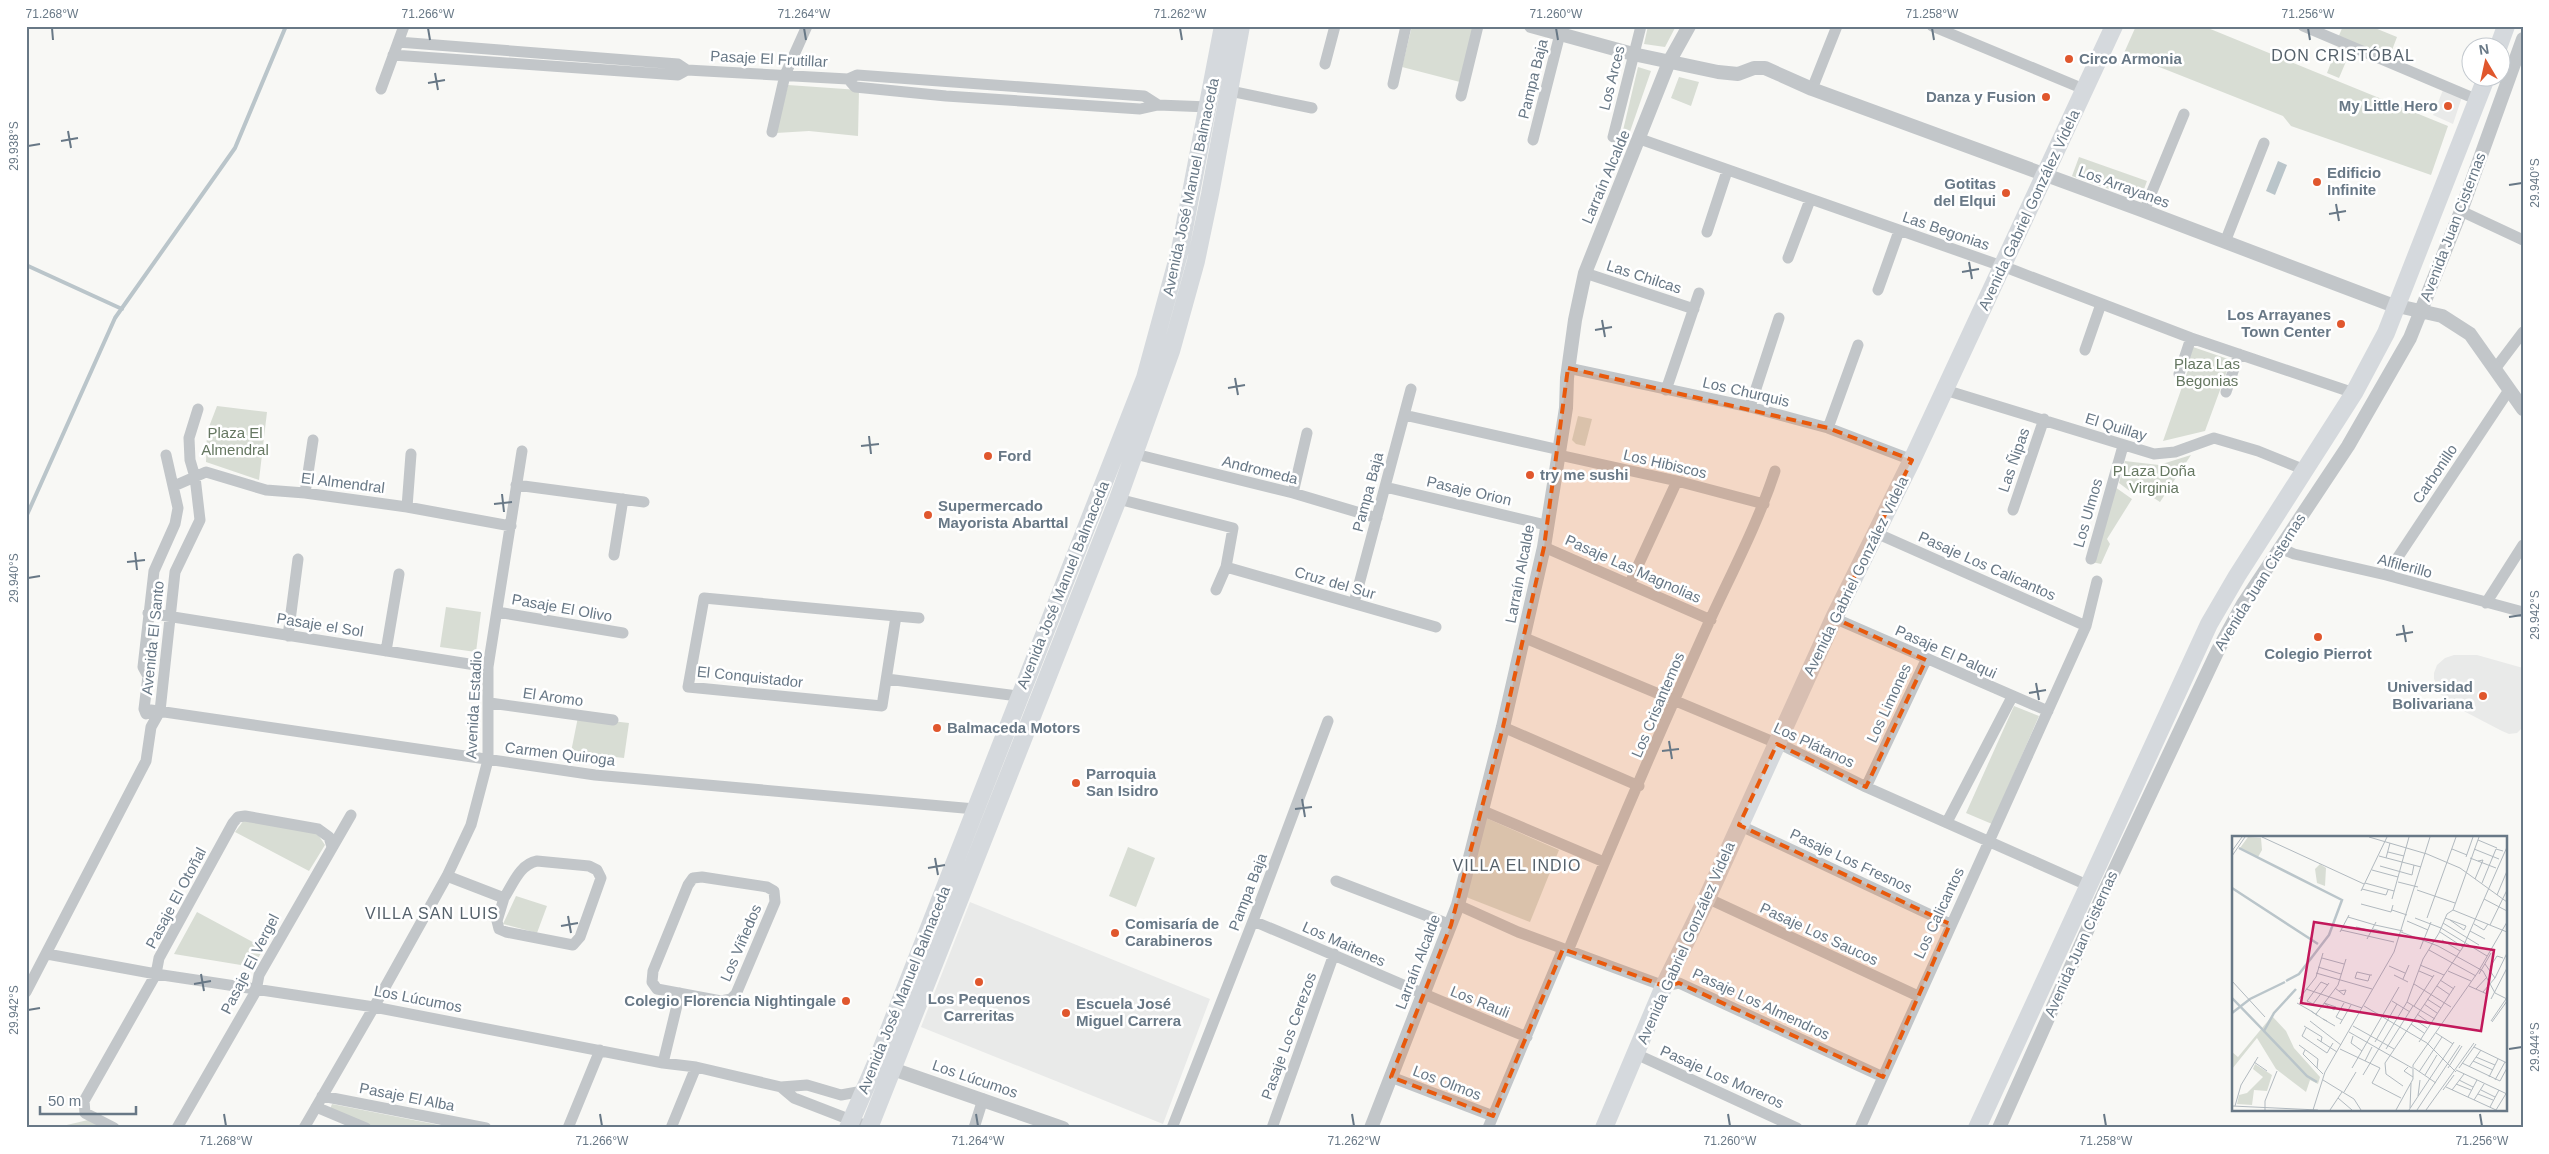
<svg xmlns="http://www.w3.org/2000/svg" width="2549" height="1154" viewBox="0 0 2549 1154" font-family="Helvetica,sans-serif">
	<style>
		.built { fill: #e9eae9 }
		.green { fill: #d8ddd4 }
		.water { fill: #bac5ca }
		.lines { fill: none; stroke-linecap: round; stroke-linejoin: round }
		.stream { stroke: #bac5ca; stroke-width: 4 }
		.minor { stroke: #c2c6c9; stroke-width: 11 }
		.tertiary { stroke: #c2c6c9; stroke-width: 14 }
		.primary { stroke: #d5d9dd; stroke-width: 18 }
		.marked { fill: #e8590c; fill-opacity: 0.2; stroke: #e8590c; stroke-width: 4; stroke-dasharray: 10 6; stroke-linejoin: round }
		.ticks { fill: none; stroke: #687886; stroke-width: 2 }
		.poi-dot { fill: #e0572d; stroke: #fff; stroke-width: 2 }
		.labels { text-anchor: middle; stroke-width: 5; stroke-linejoin: round; paint-order: stroke }
		.street-label { font-size: 15px; fill: #687886; stroke: #fff }
		.poi-label { font-size: 15px; font-weight: bold; fill: #687886; stroke: #fff; text-anchor: start }
		.park-label { font-size: 15px; fill: #667862; stroke: #fff }
		.neighbourhood-label { font-size: 16px; letter-spacing: 1px; fill: #55616b; stroke: #fff }
		.inset-river { fill: none; stroke: #bac5ca; stroke-width: 2.5 }
		.inset-road { fill: none; stroke: #b1b9bf; stroke-width: 1 }
		.view { fill: #c2185b; fill-opacity: 0.15; stroke: #c2185b; stroke-width: 2.5 }
		.inset-edge { fill: none; stroke: #687886; stroke-width: 2.5 }
		.neatline { fill: none; stroke: #687886; stroke-width: 2 }
		.ticks-label { font-size: 12px; text-anchor: middle; fill: #687886 }
	</style>
	<rect width="100%" height="100%" fill="#f8f8f5"/>
	<path class="built" d="M2443,90L2462,97L2453,124L2433,115Z
		M2454,655H2477L2523,668V727L2517,733L2509,734L2502,731L2454,706L2441,694L2434,679V673L2437,665L2445,658Z
		M970,902L1210,999L1163,1124L921,1027Z"/>
	<path class="green" d="M1412,26H1474L1460,82L1402,67Z
		M1648,26H1676L1665,47L1644,44Z
		M2136,26H2203L2448,126L2431,175L2291,126L2283,116L2124,53Z
		M2343,26H2370L2397,37L2389,58L2338,38Z
		M2337,47L2350,52L2339,78L2327,73Z
		M1638,67L1651,71L1625,146L1620,143Z
		M1679,77L1699,82L1691,106L1671,98Z
		M788,85L859,90L858,136L809,131L776,133Z
		M2079,157L2147,181L2140,200L2072,176Z
		M2193,347L2231,360L2205,431L2163,441L2188,370L2185,369Z
		M217,406L267,412L259,480L206,462L207,432Z
		M1578,416L1592,419L1585,446L1576,444L1572,440Z
		M2191,455L2160,502L2140,489L2135,495L2119,483L2125,461L2159,465Z
		M2115,487L2132,499L2107,539L2110,544L2101,564L2092,562Z
		M446,607L481,612L476,652L440,647Z
		M2014,706L2039,716L1992,824L1966,813Z
		M578,717L629,723L624,758L571,752Z
		M1486,818L1559,850L1530,922L1466,897Z
		M244,820L317,833L325,845L309,871L235,832Z
		M1128,847L1155,858L1136,907L1109,896Z
		M516,896L547,906L537,933L503,924Z
		M197,912L264,948L253,967L174,954Z
		M332,1104L454,1128H375L330,1109Z
		M88,1120L103,1128H54Z"/>
	<path class="water" d="M2278,161L2287,165L2275,195L2266,191Z"/>
	<g class="lines">
		<path class="stream" d="M26,265L122,309
			M26,517L115,318L235,148L286,26"/>
		<path class="minor" d="M1932,26L2086,90
			M2303,26L2478,100
			M398,42L678,64L687,70L848,79L857,75L1144,96L1158,105
			M393,55L678,75L687,70
			M1325,64L1335,26
			M848,79L855,87L946,96L1140,109L1158,105L1209,107
			M1393,84L1406,26
			M381,89L404,26
			M1812,89L1837,26
			M1230,91L1312,108
			M1461,96L1478,26
			M772,132L785,75L807,26
			M1613,137L1641,26
			M1640,139L2013,270L2191,338L2354,393
			M1533,140L1562,26
			M2144,211L2184,114
			M2461,211L2523,240
			M1707,232L1727,171
			M2225,242L2264,143
			M1788,258L1810,200
			M1585,273L1694,309
			M1878,290L1899,231
			M2085,350L2101,304
			M1568,368L1750,407L1828,428L1912,460
			M2495,369L2523,332
			M2179,374L2191,338
			M1666,390L1699,293
			M1945,390L2154,454L2175,452L2214,438L2258,451L2305,470
			M2226,392L2239,354
			M1750,407L1779,318
			M1404,415L1560,450
			M1828,428L1858,345
			M1135,454L1293,493L1377,518
			M1559,455L1677,481L1764,504
			M516,485L644,502
			M174,486L206,472L266,490L305,493L407,507L511,526
			M1385,487L1546,525
			M305,493L313,440
			M1293,493L1307,433
			M1118,499L1233,528L1226,567L1216,590
			M407,507L411,454
			M2013,510L2044,419
			M1876,533L2086,626
			M1544,547L1711,620
			M2280,548L2294,554L2386,575L2523,612
			M614,555L623,499
			M2091,559L2123,446
			M1226,567L1436,627
			M2386,575L2509,390
			M1630,583L1677,481
			M1354,603L1411,389
			M2486,603L2523,545
			M497,612L623,633
			M148,613L488,667
			M896,616L882,706L688,687L704,598L896,616L919,618
			M1834,618L2048,711
			M288,636L298,559
			M1525,638L1788,748L1866,787L2087,885
			M386,651L399,574
			M887,679L1018,696
			M490,703L613,720
			M144,709L595,775L975,809
			M146,714L144,709L148,676L143,667L154,571L175,524L178,508L166,455
			M1503,727L1639,786
			M1866,787L1926,660
			M1481,810L1604,862
			M1947,822L2012,697
			M1739,825L1950,924
			M447,876L504,898L497,921L499,929L506,932L573,945L580,937L601,878L597,870L589,866L537,861C520,864 513,884 504,898
			M702,877L767,887L774,891L775,902L736,994L731,999L721,1001L657,989L652,982L653,971L688,885L693,878Z
			M1336,881L1451,925
			M1707,898L1918,996
			M1458,905L1518,932L1664,986L1679,983L1883,1077
			M1253,921C1345,959 1435,1000 1527,1037
			M1568,951C1613,840 1661,729 1710,620C1733,570 1758,523 1775,471
			M47,954L156,974L374,1007L663,1063L696,1067L781,1087L807,1085L841,1095L863,1091
			M26,992L146,761L151,727L160,711L175,572L200,520L195,477L190,460L189,438L198,409
			M1636,1054L1797,1128
			M663,1063L680,993
			M1391,1077L1493,1116
			M781,1087L794,1098L869,1127
			M322,1096L486,1128
			M316,1107L366,1128
			M114,1128L85,1113L84,1101L156,974L159,958L233,823L238,817L245,816L318,829L329,837L332,847
			M177,1128L256,991L259,975L351,815
			M304,1128L374,1007L447,876L471,825L488,760V667L522,451
			M568,1128L600,1050
			M671,1128L696,1067
			M974,1128L983,1099
			M1172,1128L1253,921L1328,721
			M1272,1128L1334,954
			M1488,1128L1563,949
			M1860,1128L2086,626L2097,581"/>
		<path class="tertiary" d="M1531,26L1633,54L1718,72L1738,74L1754,68H1765L1812,89L2144,211L2389,304L2442,316L2470,334L2523,409
			M884,1066L1063,1128
			M1371,1128L1458,905L1503,727L1544,547L1566,408L1567,378L1575,320L1585,273L1669,62L1689,26
			M1999,1128L2107,886L2218,650L2243,604L2348,446L2410,338L2461,211L2523,39"/>
		<path class="primary" d="M2498,48L2506,26
			M848,1128L876,1063L1145,378L1180,250L1223,26
			M869,1128L1118,499L1171,351L1196,261L1210,194L1241,26
			M1604,1128L1664,986L1707,898L1834,618L1912,460L2114,26
			M1977,1128L2209,624L2237,576L2354,393L2386,333L2486,78"/>
	</g>
	<path class="marked" d="M1568,368L1828,428L1912,460L1834,618L1926,660L1866,787L1777,744L1739,825L1950,924L1883,1077L1679,983L1664,986L1563,949L1493,1116L1391,1077L1451,925L1503,727L1544,547Z"/>
	<path class="ticks" d="M52,28L53,40M428,28L430,40M804,28L806,40M1180,28L1182,40M1556,28L1558,40M1932,28L1934,40M2308,28L2310,40M435,73L438,90M428,83L445,80M68,131L71,148M61,141L78,138M28,146L40,144M2509,185L2522,183M2336,204L2339,221M2329,214L2346,211M1969,262L1972,279M1962,272L1979,269M1602,320L1605,337M1595,330L1612,327M1235,378L1238,395M1228,388L1245,385M869,436L871,454M861,446L879,444M502,494L504,512M494,504L512,502M135,552L137,570M127,562L145,560M28,578L40,576M2509,617L2522,615M2403,625L2406,642M2396,635L2413,632M2036,683L2039,700M2029,693L2046,690M1669,741L1672,759M1662,751L1679,749M1302,799L1305,817M1295,809L1312,807M935,858L938,875M928,868L945,865M568,916L571,933M561,926L578,923M201,974L204,991M194,984L211,981M28,1010L40,1008M2509,1049L2522,1047M224,1114L226,1126M600,1114L602,1126M976,1114L978,1126M1352,1114L1354,1126M1728,1114L1730,1126M2104,1114L2106,1126M2480,1114L2482,1126"/>
	<g class="poi-dot">
		<circle cx="2069" cy="59" r="5"/>
		<circle cx="2046" cy="97" r="5"/>
		<circle cx="2448" cy="106" r="5"/>
		<circle cx="2317" cy="182" r="5"/>
		<circle cx="2006" cy="193" r="5"/>
		<circle cx="2341" cy="324" r="5"/>
		<circle cx="988" cy="456" r="5"/>
		<circle cx="1530" cy="475" r="5"/>
		<circle cx="928" cy="515" r="5"/>
		<circle cx="2318" cy="637" r="5"/>
		<circle cx="2483" cy="696" r="5"/>
		<circle cx="937" cy="728" r="5"/>
		<circle cx="1076" cy="783" r="5"/>
		<circle cx="1115" cy="933" r="5"/>
		<circle cx="979" cy="982" r="5"/>
		<circle cx="846" cy="1001" r="5"/>
		<circle cx="1066" cy="1013" r="5"/>
	</g>
	<g class="labels">
		<g class="street-label">
			<text transform="translate(769 59) rotate(3)" y="5">Pasaje El Frutillar</text>
			<text transform="translate(1612 78) rotate(-76)" y="5">Los Arces</text>
			<text transform="translate(1533 79) rotate(-76)" y="5">Pampa Baja</text>
			<text transform="translate(1606 177) rotate(-67)" y="5">Larraín Alcalde</text>
			<text transform="translate(1191 187) rotate(-78)" y="5">Avenida José Manuel Balmaceda</text>
			<text transform="translate(2124 187) rotate(20)" y="5">Los Arrayanes</text>
			<text transform="translate(2029 210) rotate(-65)" y="5">Avenida Gabriel González Videla</text>
			<text transform="translate(2453 227) rotate(-69)" y="5">Avenida Juan Cisternas</text>
			<text transform="translate(1946 231) rotate(19)" y="5">Las Begonias</text>
			<text transform="translate(1644 277) rotate(18)" y="5">Las Chilcas</text>
			<text transform="translate(1746 392) rotate(13)" y="5">Los Churquis</text>
			<text transform="translate(2116 427) rotate(17)" y="5">El Quillay</text>
			<text transform="translate(2014 460) rotate(-71)" y="5">Las Ñipas</text>
			<text transform="translate(1665 464) rotate(13)" y="5">Los Hibiscos</text>
			<text transform="translate(1260 470) rotate(14)" y="5">Andromeda</text>
			<text transform="translate(2435 474) rotate(-56)" y="5">Carbonillo</text>
			<text transform="translate(343 483) rotate(7)" y="5">El Almendral</text>
			<text transform="translate(1469 491) rotate(13)" y="5">Pasaje Orion</text>
			<text transform="translate(1368 492) rotate(-75)" y="5">Pampa Baja</text>
			<text transform="translate(2088 513) rotate(-74)" y="5">Los Ulmos</text>
			<text transform="translate(1987 566) rotate(24)" y="5">Pasaje Los Calicantos</text>
			<text transform="translate(2405 566) rotate(15)" y="5">Alfilerillo</text>
			<text transform="translate(1633 569) rotate(24)" y="5">Pasaje Las Magnolias</text>
			<text transform="translate(1520 574) rotate(-79)" y="5">Larraín Alcalde</text>
			<text transform="translate(1856 576) rotate(-64)" y="5">Avenida Gabriel González Videla</text>
			<text transform="translate(2260 582) rotate(-58)" y="5">Avenida Juan Cisternas</text>
			<text transform="translate(1335 583) rotate(16)" y="5">Cruz del Sur</text>
			<text transform="translate(1063 585) rotate(-68)" y="5">Avenida José Manuel Balmaceda</text>
			<text transform="translate(562 608) rotate(10)" y="5">Pasaje El Olivo</text>
			<text transform="translate(320 625) rotate(9)" y="5">Pasaje el Sol</text>
			<text transform="translate(153 638) rotate(-84)" y="5">Avenida El Santo</text>
			<text transform="translate(1946 652) rotate(24)" y="5">Pasaje El Palqui</text>
			<text transform="translate(750 677) rotate(6)" y="5">El Conquistador</text>
			<text transform="translate(553 697) rotate(8)" y="5">El Aromo</text>
			<text transform="translate(1889 703) rotate(-65)" y="5">Los Limones</text>
			<text transform="translate(474 705) rotate(-87)" y="5">Avenida Estadio</text>
			<text transform="translate(1658 705) rotate(-67)" y="5">Los Crisantemos</text>
			<text transform="translate(1814 745) rotate(25)" y="5">Los Plátanos</text>
			<text transform="translate(560 754) rotate(7)" y="5">Carmen Quiroga</text>
			<text transform="translate(1851 861) rotate(25)" y="5">Pasaje Los Fresnos</text>
			<text transform="translate(1248 892) rotate(-69)" y="5">Pampa Baja</text>
			<text transform="translate(176 898) rotate(-62)" y="5">Pasaje El Otoñal</text>
			<text transform="translate(1939 913) rotate(-65)" y="5">Los Calicantos</text>
			<text transform="translate(1819 934) rotate(25)" y="5">Pasaje Los Saucos</text>
			<text transform="translate(741 943) rotate(-67)" y="5">Los Viñedos</text>
			<text transform="translate(1686 943) rotate(-66)" y="5">Avenida Gabriel González Videla</text>
			<text transform="translate(1344 944) rotate(24)" y="5">Los Maitenes</text>
			<text transform="translate(2081 944) rotate(-66)" y="5">Avenida Juan Cisternas</text>
			<text transform="translate(1418 962) rotate(-69)" y="5">Larraín Alcalde</text>
			<text transform="translate(250 964) rotate(-63)" y="5">Pasaje El Vergel</text>
			<text transform="translate(904 990) rotate(-68)" y="5">Avenida José Manuel Balmaceda</text>
			<text transform="translate(418 999) rotate(11)" y="5">Los Lúcumos</text>
			<text transform="translate(1480 1002) rotate(22)" y="5">Los Rauli</text>
			<text transform="translate(1761 1004) rotate(25)" y="5">Pasaje Los Almendros</text>
			<text transform="translate(1289 1036) rotate(-70)" y="5">Pasaje Los Cerezos</text>
			<text transform="translate(1722 1077) rotate(24)" y="5">Pasaje Los Moreros</text>
			<text transform="translate(975 1079) rotate(19)" y="5">Los Lúcumos</text>
			<text transform="translate(1447 1083) rotate(21)" y="5">Los Olmos</text>
			<text transform="translate(407 1097) rotate(11)" y="5">Pasaje El Alba</text>
		</g>
		<g class="poi-label">
			<text x="2079" y="64">Circo Armonia</text>
			<text x="2036" y="102" text-anchor="end">Danza y Fusion</text>
			<text x="2438" y="111" text-anchor="end">My Little Hero</text>
			<text x="2327" y="178">Edificio<tspan x="2327" dy="17">Infinite</tspan></text>
			<text x="1996" y="189" text-anchor="end">Gotitas<tspan x="1996" dy="17">del Elqui</tspan></text>
			<text x="2331" y="320" text-anchor="end">Los Arrayanes<tspan x="2331" dy="17">Town Center</tspan></text>
			<text x="998" y="461">Ford</text>
			<text x="1540" y="480">try me sushi</text>
			<text x="938" y="511">Supermercado<tspan x="938" dy="17">Mayorista Abarttal</tspan></text>
			<text x="2318" y="659" text-anchor="middle">Colegio Pierrot</text>
			<text x="2473" y="692" text-anchor="end">Universidad<tspan x="2473" dy="17">Bolivariana</tspan></text>
			<text x="947" y="733">Balmaceda Motors</text>
			<text x="1086" y="779">Parroquia<tspan x="1086" dy="17">San Isidro</tspan></text>
			<text x="1125" y="929">Comisaría de<tspan x="1125" dy="17">Carabineros</tspan></text>
			<text x="979" y="1004" text-anchor="middle">Los Pequenos<tspan x="979" dy="17">Carreritas</tspan></text>
			<text x="836" y="1006" text-anchor="end">Colegio Florencia Nightingale</text>
			<text x="1076" y="1009">Escuela José<tspan x="1076" dy="17">Miguel Carrera</tspan></text>
		</g>
		<g class="park-label">
			<text x="2207" y="369">Plaza Las<tspan x="2207" dy="17">Begonias</tspan></text>
			<text x="235" y="438">Plaza El<tspan x="235" dy="17">Almendral</tspan></text>
			<text x="2154" y="476">PLaza Doña<tspan x="2154" dy="17">Virginia</tspan></text>
		</g>
		<g class="neighbourhood-label">
			<text x="2343" y="61">DON CRISTÓBAL</text>
			<text x="1517" y="871">VILLA EL INDIO</text>
			<text x="432" y="919">VILLA SAN LUIS</text>
		</g>
	</g>
	<g transform="translate(2232 836)">
		<rect width="275" height="275" fill="#f8f8f5"/>
		<path d="M16,1L29,2L30,14L26,21L8,12ZM88,28L94,32L93,50L85,47L83,33ZM40,180L54,195L62,212L88,241L86,248L78,244L74,256L44,233L25,202L0,233V216L6,221ZM23,228L40,239L35,255L22,254L20,269L5,268L7,259L15,257L31,241L21,233Z" fill="#d8ddd4"/>
		<path class="inset-river" d="M7,12L110,64L97,99L67,138L54,145M0,52L86,108M64,153L42,177L32,195L75,240L85,246M0,162L32,195M0,177L18,163L53,146"/>
		<path class="inset-road" d="M30,1L132,48M137,1L195,18L228,32L275,66M246,4L265,12M220,13L235,19M242,13L267,23M0,15L10,1M156,16L172,20M0,20L13,1M147,20L189,31M234,21L241,1M154,22L158,7M238,22L264,32M148,30L180,39L182,29M140,34L166,41M243,43L251,24L246,25M166,46L186,51M133,47L162,55M250,47L264,13L271,15M130,53L154,59L156,54M185,54L223,67M129,55L155,1M265,59L275,35M160,63L177,1M252,63L275,75M129,68L159,76L161,69M160,74L175,79M221,74L275,96M116,81L143,89M183,82L209,92L255,120M195,82L224,1M213,82L234,90L232,94L218,84M175,85L196,94M211,87L247,109M242,88L252,94L256,88M143,89L171,95M258,89L275,54M124,91L140,95M141,93L156,97M109,94L162,106M238,95L253,103M108,96L117,79M169,96L206,110L251,135L263,157L275,163M208,96L231,111M135,103L144,86M210,104L228,115M188,113L199,86M197,114L244,140M90,122L112,128M253,128L263,142M188,129L212,139M157,130L173,137M86,131L109,138M258,131L265,120L271,122M187,135L201,141M216,135L239,145M84,137L140,153M247,138L259,117M138,139L136,145L123,142L125,136L138,139H140M162,139L176,146M171,143L177,129M208,144L222,153M0,145L33,181M182,148L219,171M96,149L89,146L75,165L81,168L97,147M205,150L218,159M237,150L255,158M103,152L112,159L114,154L107,155M74,153L130,172M244,153L255,141M251,156L263,142L275,117M67,163L84,141L91,117M195,163L209,172M259,163L275,132M160,165L178,176M175,166L203,183M65,167L79,175M92,167L102,174L104,171L92,167M192,168L205,177M132,170L195,207L224,236M182,170L202,139M84,178L106,149L114,123M185,178L199,188M86,180L79,175L91,183M182,183L195,192M110,184L104,181L112,167M78,185L109,209M95,185L91,183L103,190M259,185L274,163M260,186L275,165M108,188L119,169M179,188L192,197M72,190L90,201L89,206M121,190L162,213M74,192L70,200L95,217L101,207M117,196L180,232M204,197L221,208M121,200L119,207L130,215M85,203L105,216M143,206L165,168M187,206L223,150M67,209L86,223L85,232M242,211L275,227M108,213L148,232L140,247L169,262M154,213L181,170M73,214L71,218L91,238M244,221L263,229M133,225L140,211M241,225L261,234M22,226L35,235M230,227L268,245L275,232M176,231L172,235L181,241M237,231L249,214M120,232L167,151M182,232L204,247M216,232L230,210M227,232L244,208M224,234L275,258M187,236L210,201M131,239L175,166L191,123L207,97L215,78L221,74L247,1M193,239L205,219M257,241L266,223M91,244L122,263L129,274M227,244L241,251M263,244L273,226M224,248L239,254M171,250L154,238L153,227L231,111L275,11M214,251L264,274M211,254L222,239M220,254L232,238M249,254L263,261M112,256L124,236M246,258L261,264M186,260L188,244M236,261L245,244M106,262L120,274M242,264L252,248M0,270L86,274M3,270L9,249L26,221M258,271L267,254M178,272L179,247M33,274V265L45,235M81,274L93,236L162,116L198,1M98,274L110,256M164,274L181,243V229L246,136L275,86M177,274L222,206M185,274L228,209M194,274L242,207M264,274L275,256"/>
		<path class="view" d="M82,86L262,114L249,195L69,167Z"/>
		<rect width="275" height="275" class="inset-edge"/>
	</g>
	<rect width="2549" height="1154" fill="none" stroke="#ffffff" stroke-width="55"/>
	<g transform="translate(2486 62) rotate(351)"><circle r="24" fill="#ffffff" stroke="#c3c9cf"/>
	<path d="M0-4L9 19L0 12L-9 19Z" fill="#e0572d"/>
	<text y="-8" font-size="14" font-weight="bold" text-anchor="middle" fill="#687886">N</text>
	</g>
	<path d="M40 1106v8h96v-8" fill="none" stroke="#687886" stroke-width="2.5"/>
	<text x="48" y="1106" font-size="15" fill="#687886" stroke="#ffffff" stroke-width="4" paint-order="stroke">50 m</text>
	<rect x="28" y="28" width="2494" height="1098" class="neatline"/>
	<g class="ticks-label">
		<text x="52" y="18">71.268°W</text>
		<text x="428" y="18">71.266°W</text>
		<text x="804" y="18">71.264°W</text>
		<text x="1180" y="18">71.262°W</text>
		<text x="1556" y="18">71.260°W</text>
		<text x="1932" y="18">71.258°W</text>
		<text x="2308" y="18">71.256°W</text>
		<text transform="translate(14 146) rotate(-90)" y="4">29.938°S</text>
		<text transform="translate(2535 183) rotate(-90)" y="4">29.940°S</text>
		<text transform="translate(14 578) rotate(-90)" y="4">29.940°S</text>
		<text transform="translate(2535 615) rotate(-90)" y="4">29.942°S</text>
		<text transform="translate(14 1010) rotate(-90)" y="4">29.942°S</text>
		<text transform="translate(2535 1047) rotate(-90)" y="4">29.944°S</text>
		<text x="226" y="1145">71.268°W</text>
		<text x="602" y="1145">71.266°W</text>
		<text x="978" y="1145">71.264°W</text>
		<text x="1354" y="1145">71.262°W</text>
		<text x="1730" y="1145">71.260°W</text>
		<text x="2106" y="1145">71.258°W</text>
		<text x="2482" y="1145">71.256°W</text>
	</g>
</svg>
